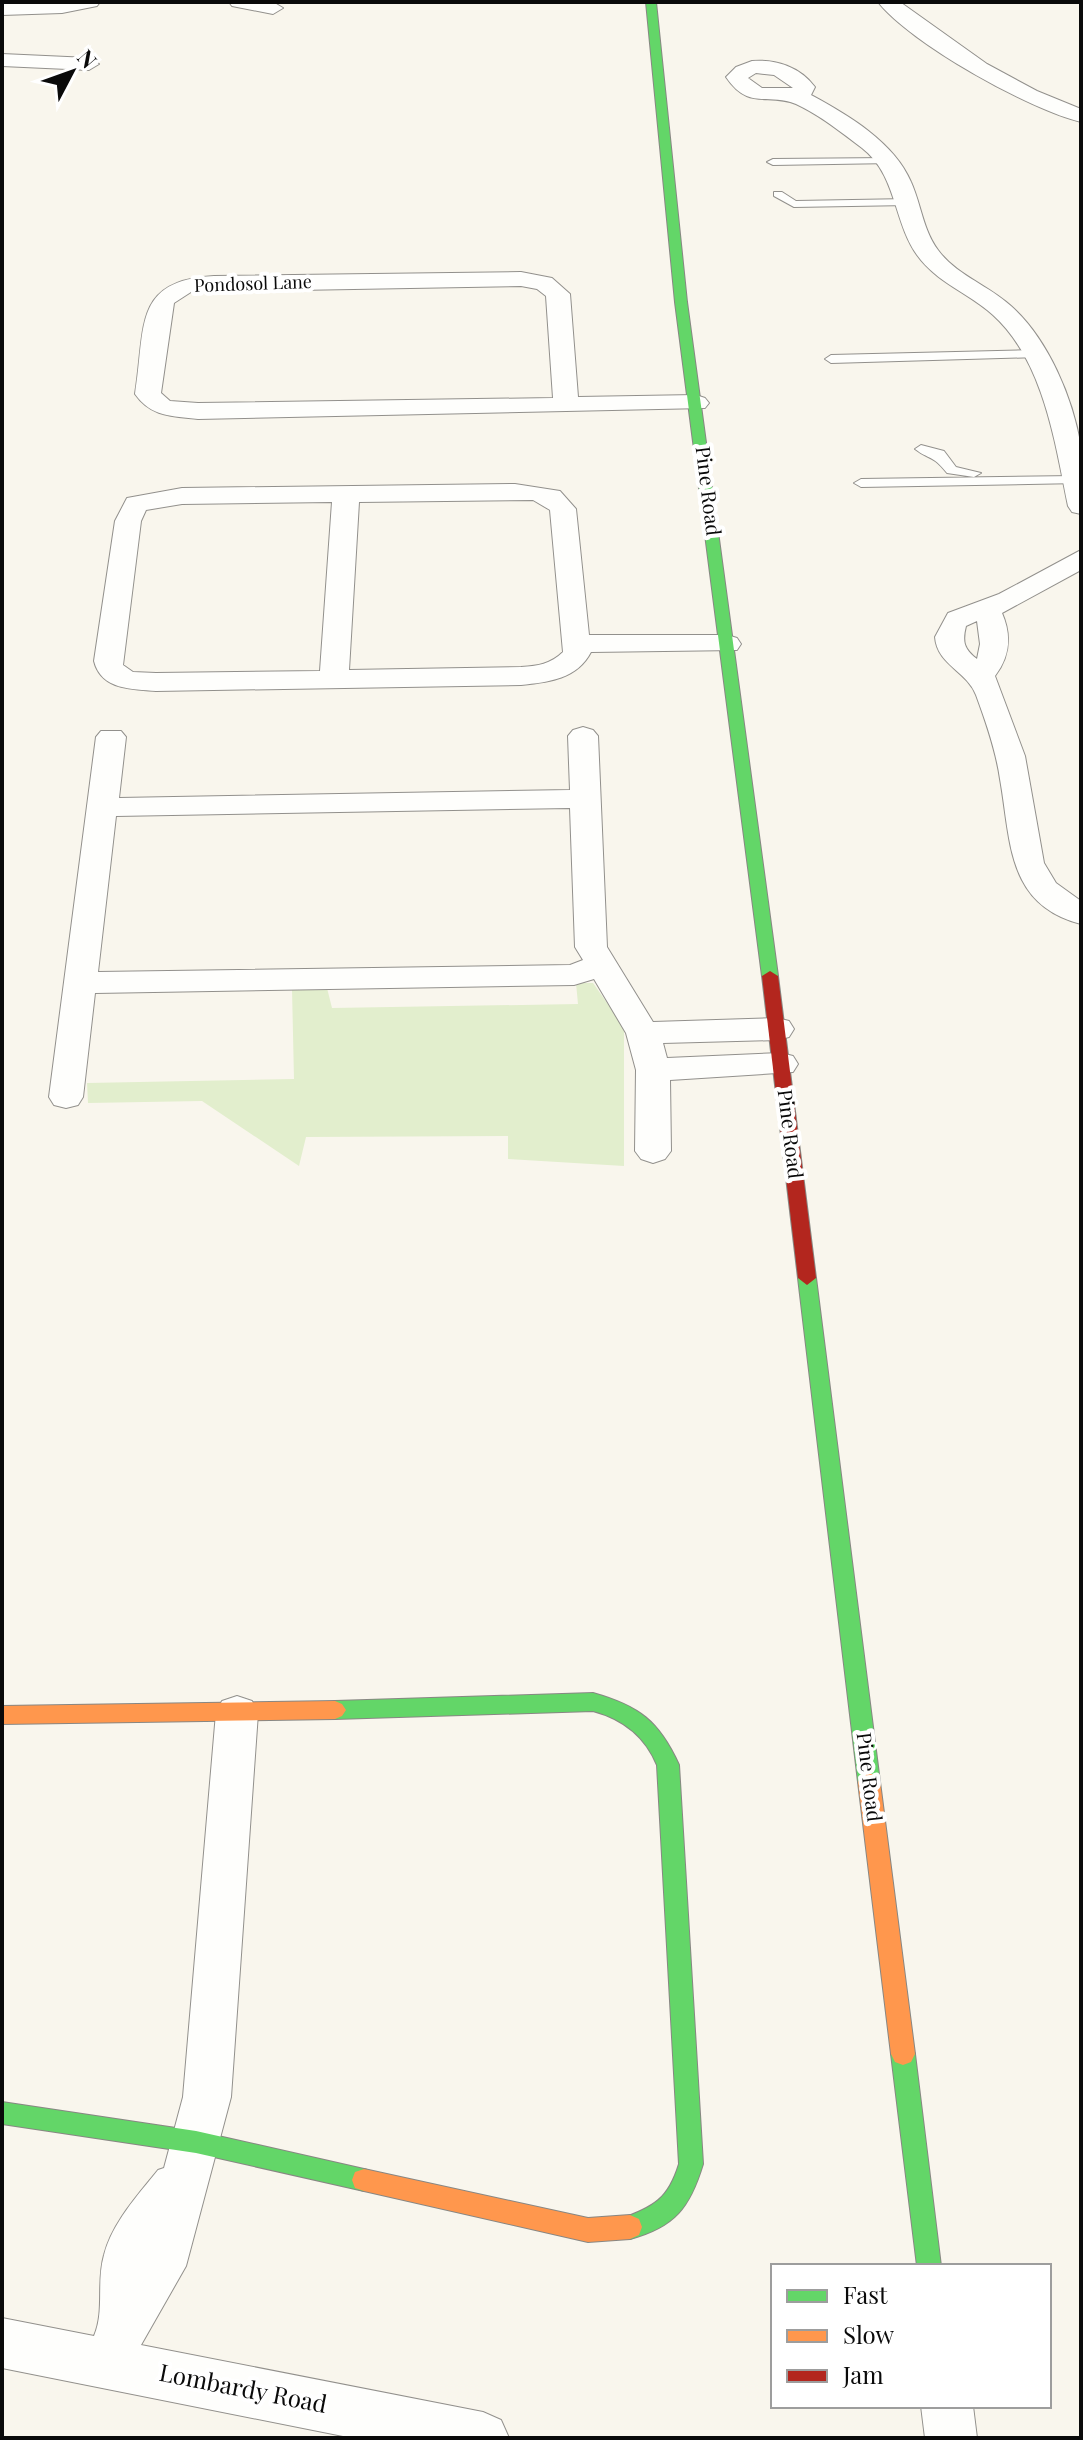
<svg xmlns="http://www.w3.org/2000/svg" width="1083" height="2440" viewBox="0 0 1083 2440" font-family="'Playfair Display',serif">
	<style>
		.green { fill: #e2eecd }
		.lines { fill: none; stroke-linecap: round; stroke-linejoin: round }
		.lane-casing { stroke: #92908c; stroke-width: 2 }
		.street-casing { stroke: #92908c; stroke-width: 2 }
		.fast-casing { stroke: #888783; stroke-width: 2 }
		.slow-casing { stroke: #888783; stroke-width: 2 }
		.jam-casing { stroke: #888783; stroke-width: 2 }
		.lane { fill: #fefefc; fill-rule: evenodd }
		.street { fill: #fefefc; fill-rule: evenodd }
		.fast { fill: #63d668; fill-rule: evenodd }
		.slow { fill: #ff974d; fill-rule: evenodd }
		.jam { fill: #b3261e; fill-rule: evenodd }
		.labels { text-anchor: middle; stroke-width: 8; stroke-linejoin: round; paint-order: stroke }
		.far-street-label { font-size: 18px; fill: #0a0a0a; stroke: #fff }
		.street-label { font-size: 20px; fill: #0a0a0a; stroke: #fff }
		.near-street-label { font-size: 24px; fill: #0a0a0a; stroke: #fff }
	</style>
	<rect width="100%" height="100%" fill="#f9f6ed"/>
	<path class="green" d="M576,983H593L624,1027V1166L508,1159V1136L306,1137L299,1166L202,1101L88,1103L87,1083L294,1079L292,989L327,988L332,1008L578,1004Z"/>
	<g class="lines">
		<g class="lane-casing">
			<path id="lane" d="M889,158L893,159V163L773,165L767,162L773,159Z
				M774,192H782L796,201L909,199L915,202L909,205L794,207L774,196Z
				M1034,350L1040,354L1038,357L831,363L825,359L831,355Z
				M921,445L944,451L956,467L981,473L974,477L947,473C932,454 929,460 915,449Z
				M1075,476L1081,479L1080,483L861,487L854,483L861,479Z"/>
		</g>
		<g class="street-casing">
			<path id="street" d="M100,2L97,6L62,13L2,15V3Z
				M229,2H273L283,8L273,14L232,6Z
				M878,2H900L987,64L1037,91L1081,109V122C1030,110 910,43 878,2Z
				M2,54L89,58L99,64L89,70L2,66Z
				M752,61C776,59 800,67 815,87L811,95C848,115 894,142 911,182C921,204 923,230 938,250C956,275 988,285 1011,306C1048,339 1073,398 1081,447C1083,468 1081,492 1081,514L1072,512L1068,506C1055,443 1044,361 993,315C969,293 937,283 917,255C893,221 897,175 862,148C842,133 820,115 796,104C767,92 749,111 726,77L736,67ZM756,73L774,75L793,88H762L748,78Z
				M521,272L552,278L570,294L578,397L696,395L705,398L709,403L705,408L198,419C172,416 151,417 135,394C146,328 132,280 214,276ZM521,286L537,289L546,296L553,398L198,403L170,401L161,393L174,303L191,292Z
				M515,484L560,491L576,509L589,635H727L737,638L741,644L737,650L591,652C577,679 549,682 521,685L156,691C132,689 101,690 94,661L115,521L127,498L182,488ZM533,500L550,510L563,652C551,664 537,666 521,667L349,670L359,502ZM332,502L320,671L156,673L133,672L123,665L141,521L146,510L182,504Z
				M1081,550V570L1002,613C1012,636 1010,656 995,676L1025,756L1044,863L1056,883L1081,901V924C1006,905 1011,840 1000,779C996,751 986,722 976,695C967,671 937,665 935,637L948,613L999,594ZM977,621L980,644L977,659C964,649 962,642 966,626Z
				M583,727L593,730L598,736L607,947L653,1022L777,1018L789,1021L794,1029L789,1037L777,1040L663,1043L667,1058L781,1053L793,1056L798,1064L793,1072L670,1080L671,1151L665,1159L653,1163L641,1159L635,1151L636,1070L626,1033L594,979L574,985L95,993L83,1097L78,1105L66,1108L54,1105L49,1097L96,737L101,731H121L126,737L119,798L570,790L568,736L573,730ZM570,808L575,947L583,960L570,965L98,972L116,816Z
				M237,1696L252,1701L258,1713L231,2097L186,2266L141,2345L483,2412L501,2420L509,2438H353L2,2368V2318L94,2336C105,2311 96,2282 104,2255C112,2223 138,2195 158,2170L164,2168L183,2097L216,1713L222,1701Z
				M921,2406H973L977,2438H925Z"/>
		</g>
		<g class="fast-casing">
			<path id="fast" d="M646,2H656L687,302L778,976L770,981L762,976L675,302Z
				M807,1271L816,1278L880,1782L877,1788L869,1791L861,1788L858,1782L798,1278Z
				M593,1693C639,1706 659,1721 679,1765L703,2164C690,2207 675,2227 630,2239L621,2235L618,2227L621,2219C654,2206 668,2200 679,2164L657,1765C645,1736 623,1719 593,1711L335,1719L328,1716L324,1710L328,1704L335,1701Z
				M903,2043L911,2046L915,2054L941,2266H917L891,2054L895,2046Z
				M2,2102L196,2131L364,2169L373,2172L376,2180L373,2188L364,2191L196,2153L2,2124Z"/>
		</g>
		<g class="slow-casing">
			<path id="slow" d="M335,1701L342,1704L346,1710L342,1716L335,1719L2,1724V1706Z
				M869,1773L877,1776L880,1782L915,2054L911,2062L903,2065L895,2062L891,2054L858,1782L861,1776Z
				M364,2169L588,2218L630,2215L639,2219L642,2227L639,2235L630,2239L588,2242L364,2191L355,2188L352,2180L355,2172Z"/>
		</g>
		<g class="jam-casing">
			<path id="jam" d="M770,971L778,976L816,1278L807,1285L798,1278L762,976Z"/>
		</g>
		<use href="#lane" class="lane"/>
		<use href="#street" class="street"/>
		<use href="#fast" class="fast"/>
		<use href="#slow" class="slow"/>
		<use href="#jam" class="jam"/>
	</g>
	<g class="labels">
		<g class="far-street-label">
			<text transform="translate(253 284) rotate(-2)" y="6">Pondosol Lane</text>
		</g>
		<g class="street-label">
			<text transform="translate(708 491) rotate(83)" y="7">Pine Road</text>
			<text transform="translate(790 1134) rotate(83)" y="7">Pine Road</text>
			<text transform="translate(869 1777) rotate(83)" y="7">Pine Road</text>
		</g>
		<g class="near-street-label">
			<text transform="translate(243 2389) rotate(11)" y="8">Lombardy Road</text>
		</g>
	</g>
	<rect width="1083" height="2440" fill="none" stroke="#0a0a0a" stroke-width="8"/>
	<rect x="771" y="2264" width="280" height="144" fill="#ffffff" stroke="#9d9d9d" stroke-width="2"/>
	<rect x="787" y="2290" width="40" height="12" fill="#63d668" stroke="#9d9d9d" stroke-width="2"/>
	<text x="843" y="2304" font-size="24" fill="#0a0a0a">Fast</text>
	<rect x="787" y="2330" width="40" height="12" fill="#ff974d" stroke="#9d9d9d" stroke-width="2"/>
	<text x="843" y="2344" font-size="24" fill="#0a0a0a">Slow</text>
	<rect x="787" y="2370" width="40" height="12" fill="#b3261e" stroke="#9d9d9d" stroke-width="2"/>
	<text x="843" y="2384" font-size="24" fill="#0a0a0a">Jam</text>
	<g transform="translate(72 72) rotate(49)" stroke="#ffffff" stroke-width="6" paint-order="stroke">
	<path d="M0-6L14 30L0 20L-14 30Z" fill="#0a0a0a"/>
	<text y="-12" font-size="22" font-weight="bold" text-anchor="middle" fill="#0a0a0a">N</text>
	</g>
</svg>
